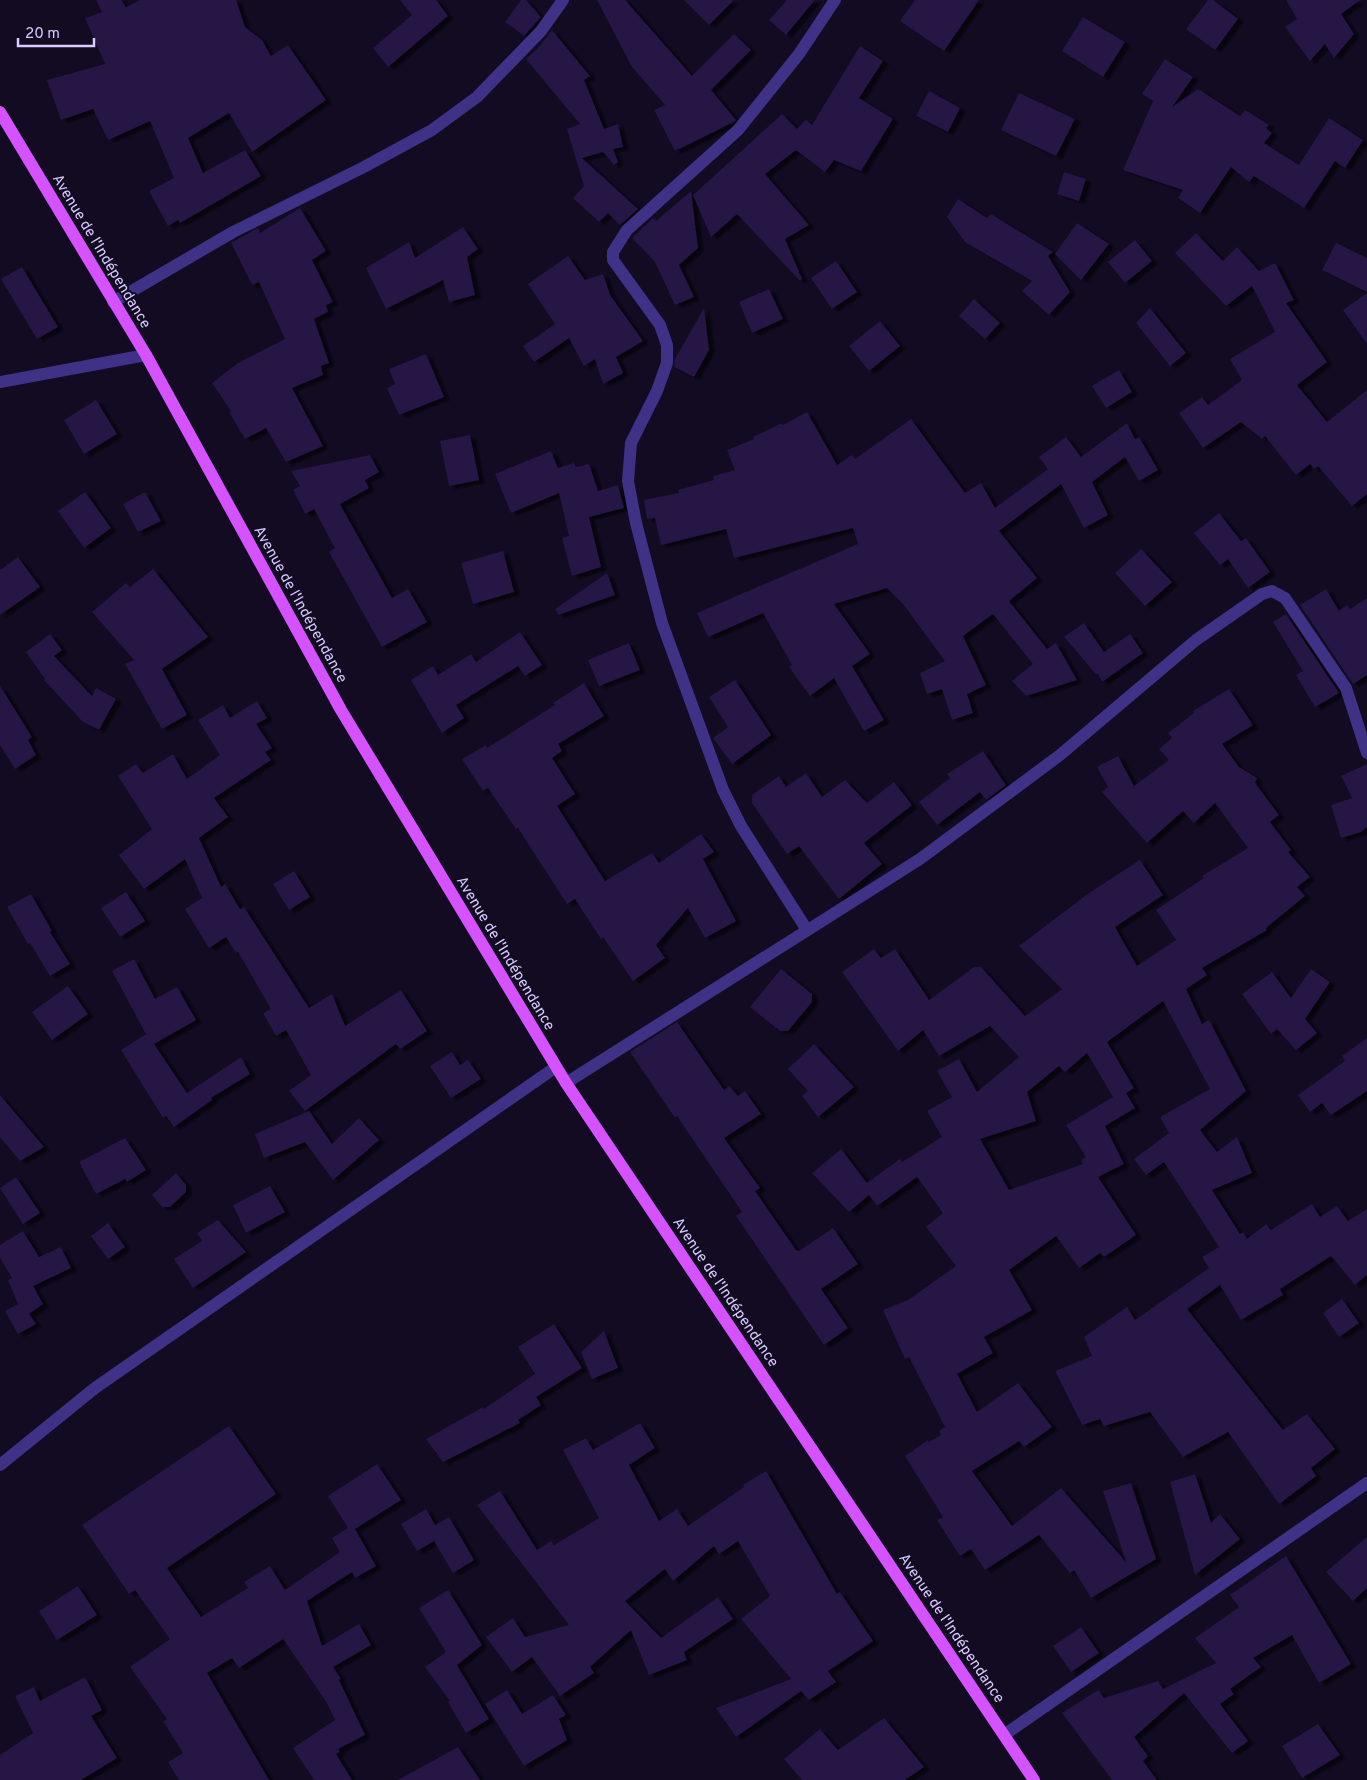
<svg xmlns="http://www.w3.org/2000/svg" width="1367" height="1780" viewBox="0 0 1367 1780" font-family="Overpass,sans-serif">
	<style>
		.building { fill: #251544; fill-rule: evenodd; filter: url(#shadow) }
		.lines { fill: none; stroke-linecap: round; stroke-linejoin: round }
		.minor { stroke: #3f3185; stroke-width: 12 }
		.major { stroke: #d452ff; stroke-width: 12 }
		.labels { text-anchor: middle; stroke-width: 4; stroke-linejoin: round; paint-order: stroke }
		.street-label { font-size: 15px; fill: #d8cbff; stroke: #120b22 }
	</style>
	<defs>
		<filter id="shadow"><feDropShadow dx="5.5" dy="3" stdDeviation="1" flood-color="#0009"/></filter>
	</defs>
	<rect width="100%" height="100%" fill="#120b22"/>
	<path class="building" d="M96,0H121L126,7L140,0H236L245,27L262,40L271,56L288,45L326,100L252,152L229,113L188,138L203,173L245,150L261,176L180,223L178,220L168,226L149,191L174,178L150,121L108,140L93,109L61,120L47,80L105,64L85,18L102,12Z
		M400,0H436L448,16L388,67L373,48L412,15Z
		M521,0H526L541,17L524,36L505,22Z
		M597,0H625L692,76L734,34L751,50L711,90L736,120L734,122L675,151L654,110L665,105L632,67Z
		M684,0H734L709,25Z
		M787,0H815L786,35L769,20Z
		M915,0H979L944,51L900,21Z
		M1208,0H1213L1238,19L1215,50L1186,29Z
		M1286,0H1360L1341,14L1354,34L1334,58L1325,44L1310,61L1285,27L1297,19Z
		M1083,17L1125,42L1103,77L1062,51Z
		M552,30L590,76L584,80L604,129L618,124L623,147L613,149L618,162L614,165L603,152L582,158L638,209L620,225L608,213L599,222L573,198L584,186L567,129L580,124L526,59L539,47Z
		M860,46L883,61L859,98L893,119L861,171L834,160L825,172L796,150L765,174L809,225L785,239L802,279L800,281L737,214L711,237L693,195L782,114L797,129L806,120L812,125Z
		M1165,59L1193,77L1172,107L1198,89L1240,116L1245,110L1269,125L1266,128L1272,133L1264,143L1299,165L1329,118L1363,140L1345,168L1335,161L1304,208L1254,176L1249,182L1231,167L1200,213L1178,198L1183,190L1123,170L1153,101L1142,94Z
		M929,91L960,108L948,132L916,116Z
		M1019,93L1075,119L1056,156L1001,130Z
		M1064,172L1086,179L1079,201L1057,194Z
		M691,191L698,248L679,265L694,297L675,305L655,262L632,238L653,218L656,221Z
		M958,199L987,218L991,214L1053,252L1048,256L1070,292L1049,315L1022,291L1032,281L965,242L947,217Z
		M300,208L326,251L312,260L333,302L326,305L328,312L314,319L329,363L321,366L323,375L292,388L323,446L286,462L266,428L245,439L229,412L231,411L212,383L238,363L285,339L259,282L252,285L231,243L258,228L260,233Z
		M1077,223L1109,244L1081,280L1055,254Z
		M463,227L478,249L467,257L475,295L449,302L443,280L386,309L366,268L409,242L415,258Z
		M1196,233L1223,261L1237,247L1259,271L1275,263L1294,300L1286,303L1327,362L1297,385L1327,422L1367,390V494L1352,506L1318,466L1314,469L1310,464L1296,475L1265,436L1262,439L1241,422L1203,448L1179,413L1202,397L1208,405L1242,380L1230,359L1275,332L1252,286L1226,306L1175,253Z
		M1135,240L1152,261L1125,283L1108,262Z
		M1336,243L1367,258V292L1322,270Z
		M568,256L585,280L603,274L610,295L643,341L616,357L623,373L603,384L595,359L584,366L569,338L534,362L523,346L555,324L528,284Z
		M836,261L857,292L832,309L811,278Z
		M22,267L58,327L37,339L1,279Z
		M769,289L783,319L752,333L739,302Z
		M1367,293V344L1343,310Z
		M974,299L1000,323L985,339L959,316Z
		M704,308L709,350L694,377L674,367L675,359Z
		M1150,308L1186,353L1170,366L1136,323Z
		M880,321L900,346L869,371L849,346Z
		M426,354L444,397L399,415L387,388L395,384L389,369Z
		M1119,370L1132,392L1106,408L1092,386Z
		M96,400L117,434L84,454L64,420Z
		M807,412L837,465L852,455L855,459L911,419L965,493L981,483L995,508L1048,469L1039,457L1066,437L1081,457L1127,423L1135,439L1139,437L1158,470L1139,481L1125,457L1092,482L1108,515L1084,528L1061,484L999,531L1037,578L1009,601L1047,649L1056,643L1077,680L1026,696L1012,681L1033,664L993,614L963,636L986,685L967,694L973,713L952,720L942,689L927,694L920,673L945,661L903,604L887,588L834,604L870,654L852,666L884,720L864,731L834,678L810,696L789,667L792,665L763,613L708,637L697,613L858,544L853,528L734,558L726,529L661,545L655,518L647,519L644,500L679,493L678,490L714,480L713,476L735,470L727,450L754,439L753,437L782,423L783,425Z
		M470,435L479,480L449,486L440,441Z
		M551,451L558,468L574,463L576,467L589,464L598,491L618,485L624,508L589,517L601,567L572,576L562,538L569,536L559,493L511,513L495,474Z
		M370,455L379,472L365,480L369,488L340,504L392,598L408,589L427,622L382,647L329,552L335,548L314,509L305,514L293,490L300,486L291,471Z
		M85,492L111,528L84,548L58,511Z
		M145,492L161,521L138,532L123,504Z
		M1219,513L1241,541L1246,538L1270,572L1248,588L1228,559L1220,565L1194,533Z
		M1141,549L1172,582L1145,606L1115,573Z
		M503,551L514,592L473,604L461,563Z
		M18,557L40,587L0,615V570Z
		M153,569L208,637L162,669L187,715L162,729L125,664L134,660L92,612L126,583L130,587Z
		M607,573L615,595L558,615L555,609Z
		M1326,589L1339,611L1347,605L1350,609L1367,598V675L1353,684L1300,605Z
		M1286,614L1339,693L1315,707L1296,675L1303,671L1273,622Z
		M1084,623L1104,652L1130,634L1143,653L1102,682L1098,674H1096L1064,637Z
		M520,632L542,665L525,676L518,666L456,705L464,718L442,733L411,680L433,666L438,675L471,654L476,662Z
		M50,634L62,650L54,656L92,696L96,688L116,699L99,730L83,722L44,680L45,679L26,652Z
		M629,643L640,670L599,686L588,660Z
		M735,680L771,735L732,764L713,738L728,727L709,697Z
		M584,683L604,716L558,744L562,751L552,758L575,794L557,806L605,881L652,853L659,863L701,834L714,852L703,859L736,921L705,938L688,908L656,945L665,958L633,981L603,937L601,939L575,899L567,904L518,828L516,829L488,788L483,791L462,759L486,745L487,748L555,705L553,703Z
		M0,686L32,737L28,740L36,755L15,769L0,745Z
		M1229,689L1253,725L1222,744L1239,767L1257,778L1255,783L1279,815L1270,822L1291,850L1288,852L1310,877L1297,887L1305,896L1266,928L1267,930L1202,968L1207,975L1186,989L1202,1024L1209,1020L1246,1091L1200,1130L1217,1152L1237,1137L1252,1173L1212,1190L1240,1234L1243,1232L1247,1239L1266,1224L1271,1230L1312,1204L1320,1217L1337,1206L1348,1221L1367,1209V1275L1355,1285L1331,1256L1280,1289L1283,1295L1241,1320L1220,1285L1187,1309L1283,1430L1307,1414L1335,1449L1311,1468L1316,1476L1279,1504L1228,1432L1183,1457L1150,1412L1104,1426L1100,1419L1082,1425L1055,1371L1092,1356L1084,1337L1127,1307L1135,1320L1209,1268L1202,1257L1219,1247L1164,1162L1146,1175L1134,1159L1169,1133L1160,1117L1210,1089L1163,1001L1107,1042L1134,1088L1126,1093L1135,1108L1105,1126L1124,1164L1098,1177L1136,1235L1104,1257L1100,1253L1079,1268L1056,1236L1009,1270L1032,1310L984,1337L993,1353L957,1374L977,1412L1018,1383L1052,1427L1024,1447L1019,1441L972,1471L1012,1526L1061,1488L1126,1562L1103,1491L1131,1483L1156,1559L1091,1598L1074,1570L1070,1573L1039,1535L985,1570L971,1549L960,1556L937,1520L943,1517L905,1456L928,1440L929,1442L941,1435L939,1431L945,1427L909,1357L905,1359L883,1310L908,1300L956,1266L926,1227L943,1213L917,1177L877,1206L869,1195L849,1212L812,1173L841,1149L867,1183L900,1159L902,1162L942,1137L927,1111L952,1097L937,1071L959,1059L977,1092L1019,1057L990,1026L939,1056L923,1030L898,1051L842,972L874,949L881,958L895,949L929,1000L974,967H981L1025,1016L1062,989L1019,946L1089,893L1140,860L1163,895L1115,927L1137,966L1176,940L1156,910L1204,878L1202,876L1248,848L1215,803L1194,823L1183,811L1147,843L1102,792L1108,787L1097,767L1118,756L1134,786L1169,760L1159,749L1172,738L1168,733L1194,713L1193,711ZM1087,1053L1113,1097L1066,1125L1086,1157L1081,1160L1083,1164L1009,1190L980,1139L1036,1121L1027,1092L1059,1066L1065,1072Z
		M257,701L267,718L256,724L272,748L265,752L271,760L214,798L228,817L199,838L221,887L225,884L240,909L244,907L309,1008L332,994L345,1026L401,990L427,1031L400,1049L396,1044L305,1111L289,1091L311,1075L286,1030L276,1036L263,1013L271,1009L238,952L236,953L226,937L209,948L185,909L202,898L185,859L144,889L119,855L152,829L118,776L136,764L143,773L173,754L187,779L220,755L198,720L223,705L230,718Z
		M983,751L1006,785L986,800L980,792L937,825L919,802L950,778L947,774Z
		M1367,764V827L1361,832L1341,838L1331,805L1352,798L1341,776Z
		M806,773L822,797L845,780L867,803L894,782L912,805L864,843L882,864L839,899L799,846L787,854L752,803V795L779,776L786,787Z
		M294,871L310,897L289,910L273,884Z
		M126,892L145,921L120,937L101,908Z
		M31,894L52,931L50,932L70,964L50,976L30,943L28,944L7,907Z
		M134,959L155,999L177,987L196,1020L154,1044L187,1093L241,1057L250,1074L211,1098L212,1100L174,1127L166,1116L163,1118L121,1050L146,1034L112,971Z
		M781,969L812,994V1002L788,1031H780L750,1007Z
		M1311,969L1330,982L1305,1019L1317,1033L1296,1050L1277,1029L1271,1034L1242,994L1272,972L1291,998Z
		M68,986L88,1014L52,1040L32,1012Z
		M677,1022L724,1090L729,1086L738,1096L745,1091L761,1114L724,1138L760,1188L755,1191L796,1250L799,1251L833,1228L858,1264L821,1289L848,1328L824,1345L736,1216L742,1212L677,1116L675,1118L630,1052Z
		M1367,1038V1091L1331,1115L1322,1103L1310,1112L1298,1095L1345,1061L1342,1056Z
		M814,1044L854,1087L818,1117L802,1096L808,1091L788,1069Z
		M452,1052L460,1065L468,1060L481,1079L451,1098L430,1066Z
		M0,1095L44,1147L20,1161L0,1137Z
		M309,1111L332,1144L359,1118L379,1140L333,1180L305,1142L264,1158L255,1134Z
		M125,1138L146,1170L127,1182L125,1179L96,1194L79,1162Z
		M176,1173L186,1185V1192L170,1207H162L152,1195Z
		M16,1177L40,1213L23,1224L0,1188Z
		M270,1186L285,1212L246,1233L233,1205Z
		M218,1220L246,1252L193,1288L174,1259L202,1241L197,1233Z
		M108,1223L125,1247L108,1259L91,1236Z
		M23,1231L39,1257L61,1247L71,1268L33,1286L43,1304L29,1314L36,1324L18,1334L5,1311L18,1304L8,1280L12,1278L0,1258V1245Z
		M1342,1299L1359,1323L1339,1337L1323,1313Z
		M554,1324L582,1368L536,1397L541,1405L518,1420L520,1423L443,1462L426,1439L483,1407L484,1409L535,1374L518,1347Z
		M604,1331L618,1368L592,1379L581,1352Z
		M640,1423L655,1448L629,1465L659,1521L677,1509L688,1526L744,1487L743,1485L766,1471L837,1594L840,1592L873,1641L828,1671L836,1682L809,1700L801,1691L736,1737L716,1708L791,1679L741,1619L770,1596L738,1541L719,1554L714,1546L673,1581L665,1569L625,1601L661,1638L718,1597L733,1619L684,1652L687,1660L649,1675L631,1630L590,1667L594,1673L560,1696L532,1657L512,1672L486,1637L513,1618L525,1637L569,1625L477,1505L500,1491L537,1550L551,1541L554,1545L599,1518L563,1450L586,1438L593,1450Z
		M229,1426L276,1494L167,1568L201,1617L248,1588L244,1582L270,1566L285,1590L340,1552L332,1538L348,1528L328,1496L377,1464L401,1500L355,1529L376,1566L355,1578L352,1572L307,1601L322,1646L359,1624L371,1645L333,1667L341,1679L339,1680L365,1735L338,1749L340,1752L336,1754L352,1780H314L293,1748L335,1720L325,1700L283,1639L239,1668L232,1658L207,1673L269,1780H179L168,1762L183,1753L163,1721L167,1719L130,1667L170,1639L135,1590L129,1594L82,1525Z
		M1195,1474L1211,1523L1220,1514L1240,1539L1195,1575L1170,1482Z
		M426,1509L435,1525L449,1517L474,1560L453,1573L434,1541L417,1551L401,1524Z
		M1367,1537V1588L1353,1601L1326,1572Z
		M1286,1556L1351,1664L1319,1683L1292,1635L1253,1658L1261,1667L1230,1689L1234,1694L1220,1704L1248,1741L1232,1753L1184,1693L1134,1737L1148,1756L1143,1761L1157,1780H1112L1062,1713L1098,1690L1104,1698L1158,1681L1163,1689L1216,1663L1195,1638L1239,1607L1230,1595Z
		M78,1586L97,1615L57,1640L39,1611Z
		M448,1590L482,1645L457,1665L489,1719L466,1733L448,1702L450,1701L425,1667L446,1652L419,1608Z
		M1081,1627L1099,1653L1071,1672L1053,1646Z
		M85,1677L102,1710L91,1716L117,1758L81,1780H0V1755L33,1733L15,1696L34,1687L40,1701Z
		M507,1690L522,1714L553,1695L566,1715L559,1719L567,1740L524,1766L485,1704Z
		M884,1718L924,1767L905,1780H802L784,1759L820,1729L838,1750Z
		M1318,1724L1340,1755L1302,1778L1282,1746Z
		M458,1747L480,1780H398Z"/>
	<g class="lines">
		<path class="minor" d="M113,302L233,232L364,167L432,130L477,97L541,31L563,0
			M0,382L146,355
			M807,930L741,826L723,790L662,623L636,523L628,481L631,443L657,391L667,363V345L660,325L613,260V252L627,230L738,130L799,54L835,0
			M566,1083L920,859L1060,755L1196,640L1262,594L1272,591L1285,598L1346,688L1367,753
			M0,1465L95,1388L556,1067
			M1004,1735L1367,1483"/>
		<path class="major" d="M0,112L146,355L341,710L566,1083L1034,1780"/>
	</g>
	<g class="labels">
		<g class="street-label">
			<text transform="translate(102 251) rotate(59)" y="5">Avenue de l'Indépendance</text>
			<text transform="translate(301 604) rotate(61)" y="5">Avenue de l'Indépendance</text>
			<text transform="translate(506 953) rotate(59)" y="5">Avenue de l'Indépendance</text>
			<text transform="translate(726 1292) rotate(56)" y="5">Avenue de l'Indépendance</text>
			<text transform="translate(952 1628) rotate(56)" y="5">Avenue de l'Indépendance</text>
		</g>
	</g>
	<path d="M18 38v8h76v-8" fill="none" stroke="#d8cbff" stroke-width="2.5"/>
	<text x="25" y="38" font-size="15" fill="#d8cbff" stroke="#120b22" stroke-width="4" paint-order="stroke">20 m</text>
</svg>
